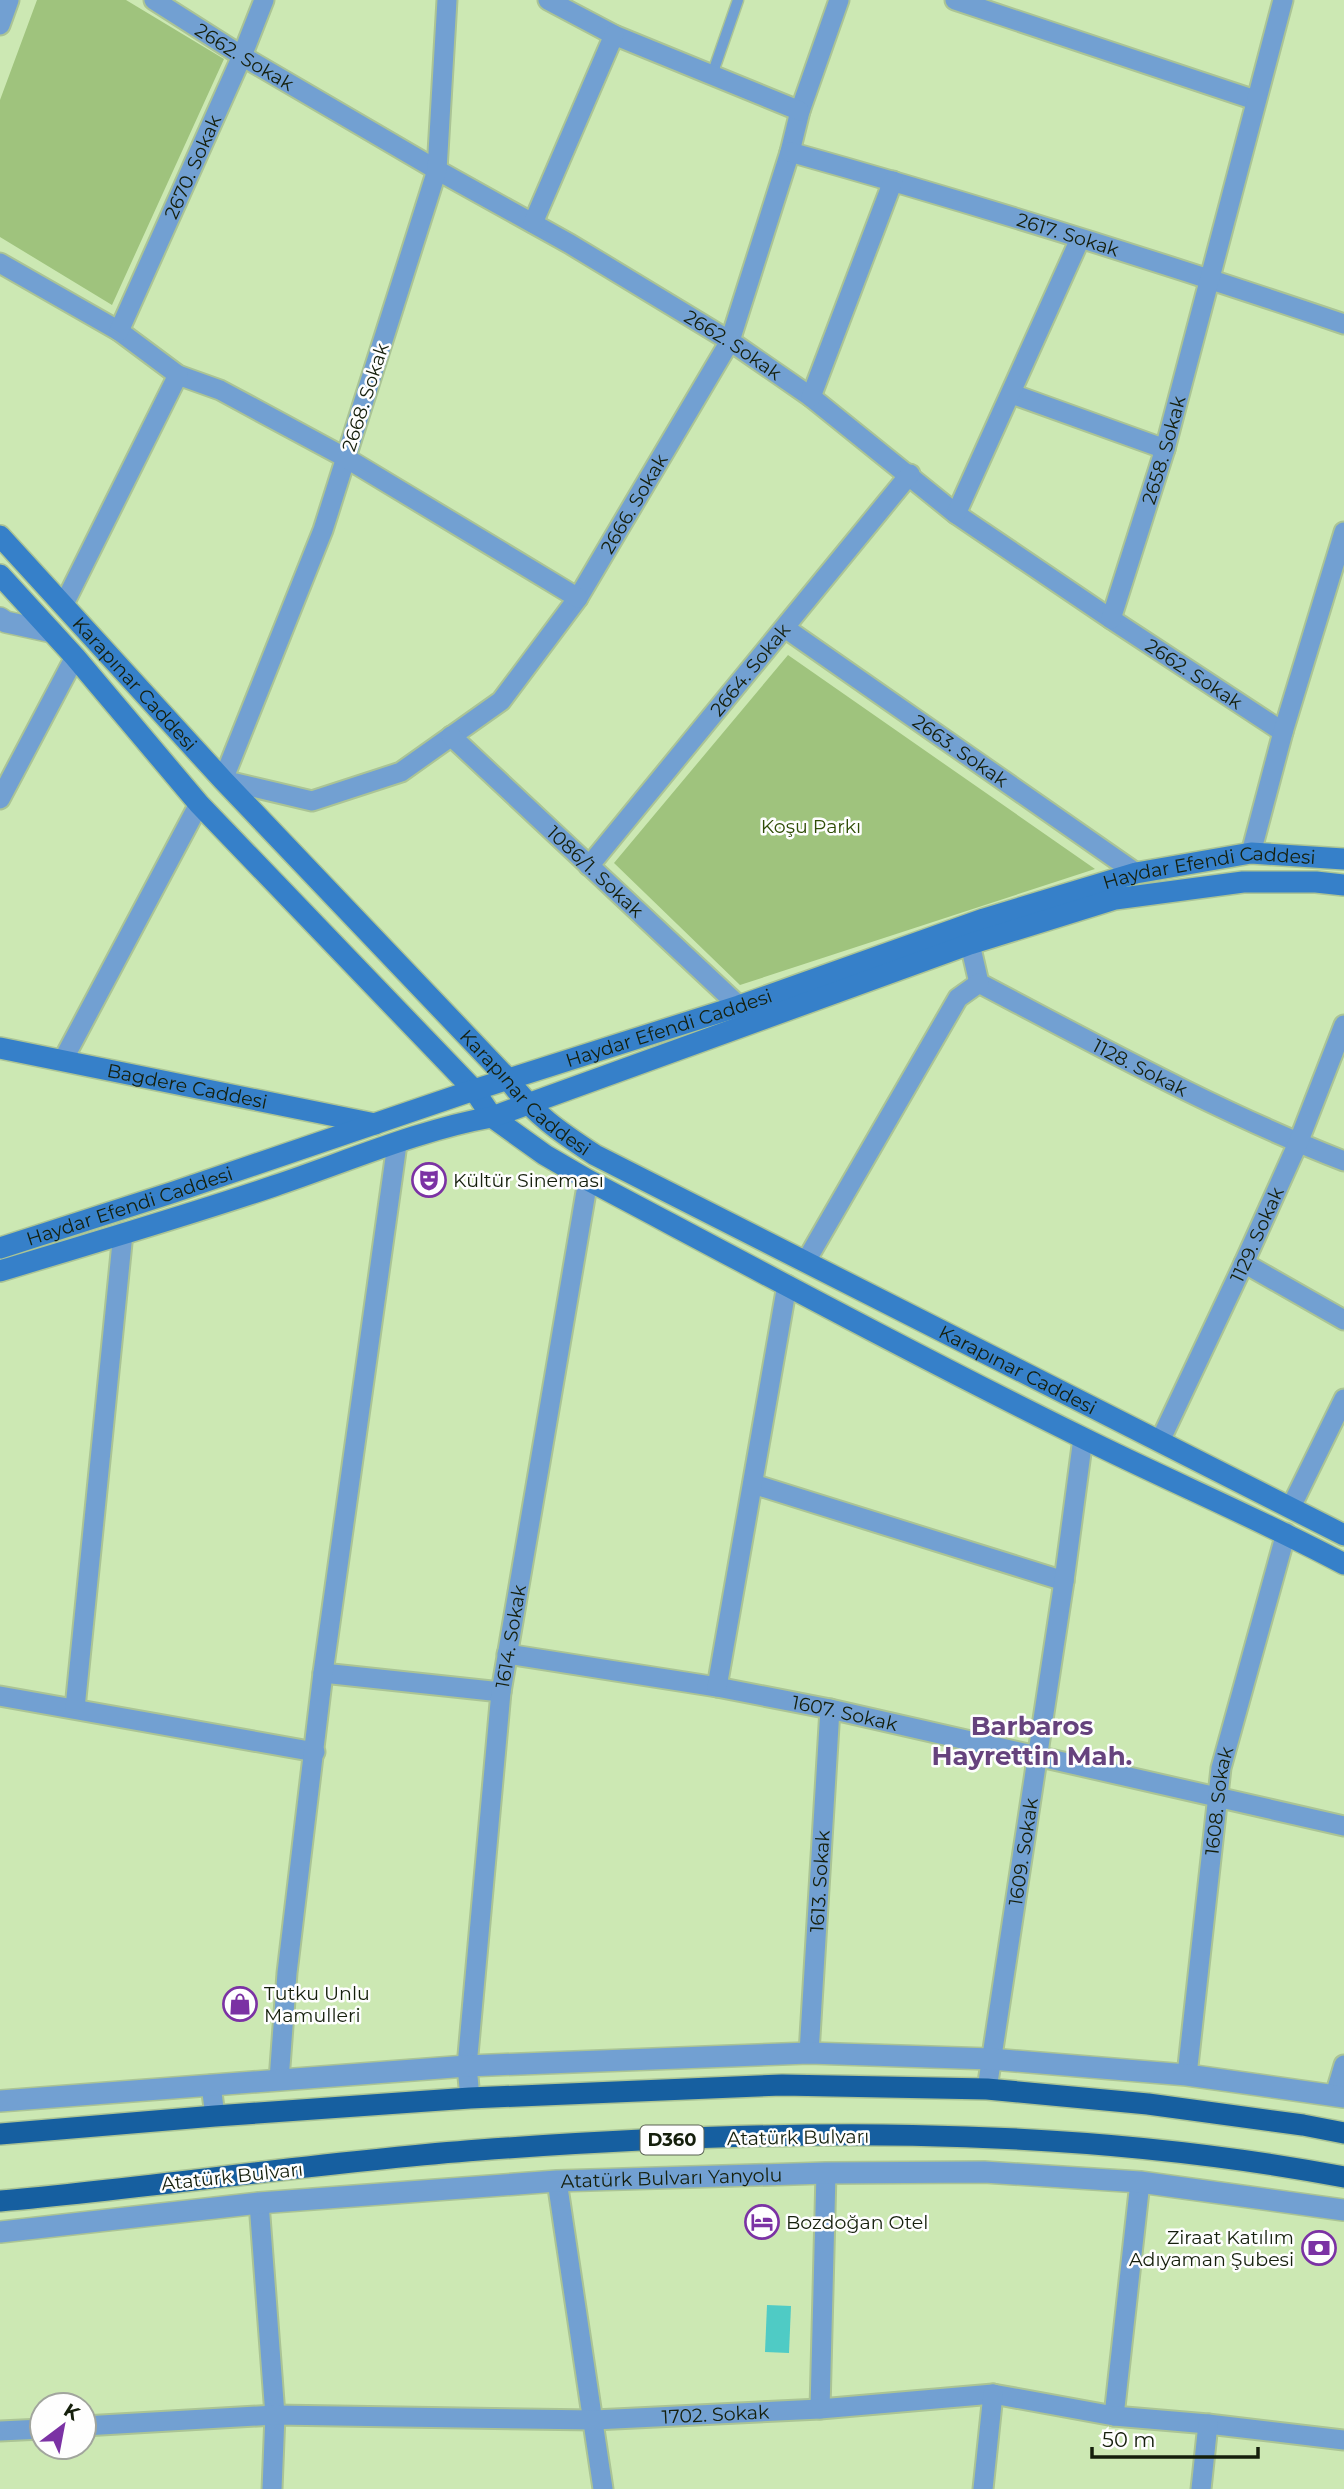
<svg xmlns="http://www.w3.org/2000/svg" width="1344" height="2489" viewBox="0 0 1344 2489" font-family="Montserrat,sans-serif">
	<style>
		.green { fill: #9fc37d }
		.water { fill: #4fcbc5 }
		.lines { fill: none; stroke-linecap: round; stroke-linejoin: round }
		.service-casing { stroke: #abc495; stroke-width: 13 }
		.minor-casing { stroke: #abc495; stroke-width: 23 }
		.tertiary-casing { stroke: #abc495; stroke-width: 24 }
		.secondary-casing { stroke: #abc495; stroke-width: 24 }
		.trunk-casing { stroke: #abc495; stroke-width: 24 }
		.service { stroke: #72a0d2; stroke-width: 10 }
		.minor { stroke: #72a0d2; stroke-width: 19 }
		.tertiary { stroke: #72a0d2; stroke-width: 21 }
		.secondary { stroke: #3680c9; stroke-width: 21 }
		.trunk { stroke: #165fa0; stroke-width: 21 }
		.labels { text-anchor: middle; stroke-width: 5; stroke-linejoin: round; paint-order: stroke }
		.shield { fill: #fefefe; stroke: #5b6255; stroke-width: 2 }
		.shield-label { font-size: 18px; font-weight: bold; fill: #151f0c }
		.street-label { font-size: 19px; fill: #151f0c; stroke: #fefefe }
		.park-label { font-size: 19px; fill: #2f4d06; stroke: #fefefe }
		.poi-label { font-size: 19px; fill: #151f0c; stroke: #fefefe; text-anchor: start }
		.district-label { font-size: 26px; font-weight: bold; fill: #66437d; stroke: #fefefe }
	</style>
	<rect width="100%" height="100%" fill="#cce8b3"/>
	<path class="green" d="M37,0H126L224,59L112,305L0,237V100Z
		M788,655L1095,869L740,985L614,863Z"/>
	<path class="water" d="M767,2305L791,2306L789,2353L765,2352Z"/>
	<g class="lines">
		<g class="service-casing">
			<path id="service" d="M712,75L738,0"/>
		</g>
		<g class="minor-casing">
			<g id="minor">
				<path id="s1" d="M154,0L242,56L437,170L570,244L730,341L811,397L956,514L1111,619L1283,732"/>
				<path id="s2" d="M447,0L437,170L323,530L223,780L312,801L401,772L501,701L578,598L730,341L790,152L800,111L839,0"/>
				<path d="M548,0L614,35L800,111"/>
				<path d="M955,0L1255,100"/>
				<path d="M0,25L9,0"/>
				<path id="s3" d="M790,152C976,204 1161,262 1344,324"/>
				<path d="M533,223L614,35"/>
				<path d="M0,263L119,331L178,375L220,390L346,458L578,598"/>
				<path id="s4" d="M119,331L242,56L264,0"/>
				<path d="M1012,394L1165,449"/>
				<path d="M811,397L893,181"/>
				<path d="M956,514L1080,239"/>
				<path d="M64,604L178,375"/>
				<path id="s5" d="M1111,619L1165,449L1283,0"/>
				<path id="s6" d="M785,628L1136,873"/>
				<path id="s7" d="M451,736L739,1006"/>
				<path d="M0,799L75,657"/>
				<path d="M1251,853L1283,732L1344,532"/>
				<path id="s8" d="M589,866L910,474"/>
				<path id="s9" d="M970,944L979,983C1099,1046 1218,1112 1344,1161"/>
				<path d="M63,1060L199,804"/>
				<path d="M806,1261L958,998L979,983"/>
				<path d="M1244,1263L1344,1320"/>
				<path id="s10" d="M1160,1441L1244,1263L1298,1143L1344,1025"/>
				<path d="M753,1484L1064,1581"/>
				<path d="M1291,1507L1344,1399"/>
				<path id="s11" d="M507,1654L717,1687L830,1709L1344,1826"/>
				<path d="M323,1673L501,1692"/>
				<path d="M717,1687L787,1285"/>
				<path d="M0,1696L315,1752"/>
				<path d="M75,1708L123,1233"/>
				<path id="s12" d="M809,2053L830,1709"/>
				<path id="s13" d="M1187,2075L1221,1768L1286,1533"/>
				<path d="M279,2080L287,1973L323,1673L397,1144"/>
				<path d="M211,2085L215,2116"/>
				<path id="s14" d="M987,2089L1064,1581L1083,1438"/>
				<path d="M1335,2095L1344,2065"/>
				<path id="s15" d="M470,2098L467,2066L501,1692L588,1180"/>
				<path d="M557,2181L603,2489"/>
				<path d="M259,2203L275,2415L272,2489"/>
				<path d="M820,2409L826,2173"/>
				<path d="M1114,2416L1140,2182"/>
				<path id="s16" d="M84,2426L275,2415L594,2420L820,2409L993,2394L1114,2416L1208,2424L1344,2440"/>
				<path d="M0,2431L42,2429"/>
				<path d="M983,2489L993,2394"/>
				<path d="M1201,2489L1208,2424"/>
			</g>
		</g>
		<g class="tertiary-casing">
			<g id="tertiary">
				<path d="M0,618L6,622L52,632"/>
				<path d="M0,2101L467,2066L809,2053L991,2059L1187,2075L1344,2097"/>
				<path id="s17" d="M0,2232L259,2203L557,2181L826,2173L984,2172L1140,2182L1344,2210"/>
			</g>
		</g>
		<g class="secondary-casing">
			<g id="secondary">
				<path id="s18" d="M0,536L223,780L508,1079C533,1114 560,1132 595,1155L1344,1535"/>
				<path d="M0,575L75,657L199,804L474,1090L492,1117L545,1155L588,1180C752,1267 915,1355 1081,1437C1169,1481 1258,1518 1344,1564"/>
				<path id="s19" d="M0,1048L375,1124"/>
				<path id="s20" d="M0,1248L174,1192L474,1090L739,1006L984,919L1136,873L1251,853L1344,859"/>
				<path d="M0,1271C92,1243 183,1217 274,1186C343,1163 421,1129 492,1117L970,944L1115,899L1243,882H1316L1344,885"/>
			</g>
		</g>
		<g class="trunk-casing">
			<path id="trunk" d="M0,2134L215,2116L470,2098L782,2085L987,2089L1148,2104L1303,2125L1344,2133
				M0,2201C160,2187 319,2162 479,2150C766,2129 1060,2123 1344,2177"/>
		</g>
		<use href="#service" class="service"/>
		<use href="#minor" class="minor"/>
		<use href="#tertiary" class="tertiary"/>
		<use href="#secondary" class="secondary"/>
		<use href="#trunk" class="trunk"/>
	</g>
	<defs>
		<g id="theatre-ring" transform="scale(1.75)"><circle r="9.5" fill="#fefefe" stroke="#7b32a4" stroke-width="1.5"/><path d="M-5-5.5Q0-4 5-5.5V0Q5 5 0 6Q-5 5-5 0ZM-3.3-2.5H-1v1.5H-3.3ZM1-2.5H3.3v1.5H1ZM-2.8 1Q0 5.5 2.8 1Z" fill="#7b32a4"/></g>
		<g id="shop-ring" transform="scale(1.75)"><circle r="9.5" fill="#fefefe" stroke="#7b32a4" stroke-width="1.5"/><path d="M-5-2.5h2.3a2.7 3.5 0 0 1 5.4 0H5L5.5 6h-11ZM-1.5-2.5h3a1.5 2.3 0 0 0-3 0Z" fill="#7b32a4"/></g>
		<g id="hotel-ring" transform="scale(1.75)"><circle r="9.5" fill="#fefefe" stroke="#7b32a4" stroke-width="1.5"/><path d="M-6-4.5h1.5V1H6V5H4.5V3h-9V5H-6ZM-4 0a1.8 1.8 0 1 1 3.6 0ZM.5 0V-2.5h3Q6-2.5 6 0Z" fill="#7b32a4"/></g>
		<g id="bank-ring" transform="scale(1.75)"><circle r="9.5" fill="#fefefe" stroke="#7b32a4" stroke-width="1.5"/><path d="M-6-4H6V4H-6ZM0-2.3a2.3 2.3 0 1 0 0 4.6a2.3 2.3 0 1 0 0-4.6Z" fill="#7b32a4"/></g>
	</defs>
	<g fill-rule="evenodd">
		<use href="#theatre-ring" x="429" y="1180"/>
		<use href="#shop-ring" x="240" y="2004"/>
		<use href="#hotel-ring" x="762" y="2222"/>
		<use href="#bank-ring" x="1319" y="2248"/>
	</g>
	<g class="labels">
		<rect class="shield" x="640.5" y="2125.5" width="63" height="29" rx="5"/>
		<g class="shield-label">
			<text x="672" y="2146">D360</text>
		</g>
		<g class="street-label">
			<text dy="7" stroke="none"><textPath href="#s1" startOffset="107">2662. Sokak</textPath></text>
			<text dy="7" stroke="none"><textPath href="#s4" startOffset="180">2670. Sokak</textPath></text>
			<text dy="7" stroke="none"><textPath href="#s3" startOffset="290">2617. Sokak</textPath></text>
			<text dy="7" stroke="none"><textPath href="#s1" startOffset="674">2662. Sokak</textPath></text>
			<text transform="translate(365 397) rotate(-72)" y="7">2668. Sokak</text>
			<text dy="7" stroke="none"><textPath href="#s5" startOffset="177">2658. Sokak</textPath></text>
			<text dy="7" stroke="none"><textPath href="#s2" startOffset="1363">2666. Sokak</textPath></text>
			<text dy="7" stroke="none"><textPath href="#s8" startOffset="254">2664. Sokak</textPath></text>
			<text dy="7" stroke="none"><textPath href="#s1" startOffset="1241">2662. Sokak</textPath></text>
			<text dy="7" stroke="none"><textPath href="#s18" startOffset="200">Karapınar Caddesi</textPath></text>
			<text dy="7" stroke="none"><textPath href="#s6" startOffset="214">2663. Sokak</textPath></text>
			<text dy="7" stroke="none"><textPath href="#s7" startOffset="198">1086/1. Sokak</textPath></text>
			<text dy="7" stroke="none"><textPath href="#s20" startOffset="1270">Haydar Efendi Caddesi</textPath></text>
			<text dy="7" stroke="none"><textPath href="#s20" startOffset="704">Haydar Efendi Caddesi</textPath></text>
			<text dy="7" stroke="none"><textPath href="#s9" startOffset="222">1128. Sokak</textPath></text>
			<text dy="7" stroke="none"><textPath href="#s19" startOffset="191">Bagdere Caddesi</textPath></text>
			<text dy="7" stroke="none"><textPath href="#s18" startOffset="766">Karapınar Caddesi</textPath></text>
			<text dy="7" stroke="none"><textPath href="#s20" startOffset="136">Haydar Efendi Caddesi</textPath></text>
			<text dy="7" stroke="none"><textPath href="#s10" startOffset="228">1129. Sokak</textPath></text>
			<text dy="7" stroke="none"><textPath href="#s18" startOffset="1334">Karapınar Caddesi</textPath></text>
			<text dy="7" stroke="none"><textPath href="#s15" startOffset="464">1614. Sokak</textPath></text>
			<text dy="7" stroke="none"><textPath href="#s11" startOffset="343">1607. Sokak</textPath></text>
			<text dy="7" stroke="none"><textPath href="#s13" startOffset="276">1608. Sokak</textPath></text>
			<text dy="7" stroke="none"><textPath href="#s14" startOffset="240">1609. Sokak</textPath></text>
			<text dy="7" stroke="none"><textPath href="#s12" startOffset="172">1613. Sokak</textPath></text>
			<text transform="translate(798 2137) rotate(-1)" y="7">Atatürk Bulvarı</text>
			<text transform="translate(232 2176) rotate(-6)" y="7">Atatürk Bulvarı</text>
			<text dy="7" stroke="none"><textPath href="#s17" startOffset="674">Atatürk Bulvarı Yanyolu</textPath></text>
			<text dy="7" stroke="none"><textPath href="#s16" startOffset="632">1702. Sokak</textPath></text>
		</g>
		<g class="park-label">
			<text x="811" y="833">Koşu Parkı</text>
		</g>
		<g class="poi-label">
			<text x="453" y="1187">Kültür Sineması</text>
			<text x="264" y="2000">Tutku Unlu<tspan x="264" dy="22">Mamulleri</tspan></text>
			<text x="786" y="2229">Bozdoğan Otel</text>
			<text x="1294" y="2244" text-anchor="end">Ziraat Katılım<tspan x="1294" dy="22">Adıyaman Şubesi</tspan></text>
		</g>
		<g class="district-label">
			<text x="1032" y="1735">Barbaros<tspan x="1032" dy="30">Hayrettin Mah.</tspan></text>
		</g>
	</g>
	<g transform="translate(63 2426) rotate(32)"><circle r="33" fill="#fefefe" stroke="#a1a59d" stroke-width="2"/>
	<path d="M0-5L12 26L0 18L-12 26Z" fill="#7b32a4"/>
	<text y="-10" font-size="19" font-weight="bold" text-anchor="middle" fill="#151f0c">K</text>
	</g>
	<path d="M1092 2447v10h166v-10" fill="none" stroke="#151f0c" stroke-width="3.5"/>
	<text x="1102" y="2447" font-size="21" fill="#151f0c" stroke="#fefefe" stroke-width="5" paint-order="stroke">50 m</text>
</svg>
